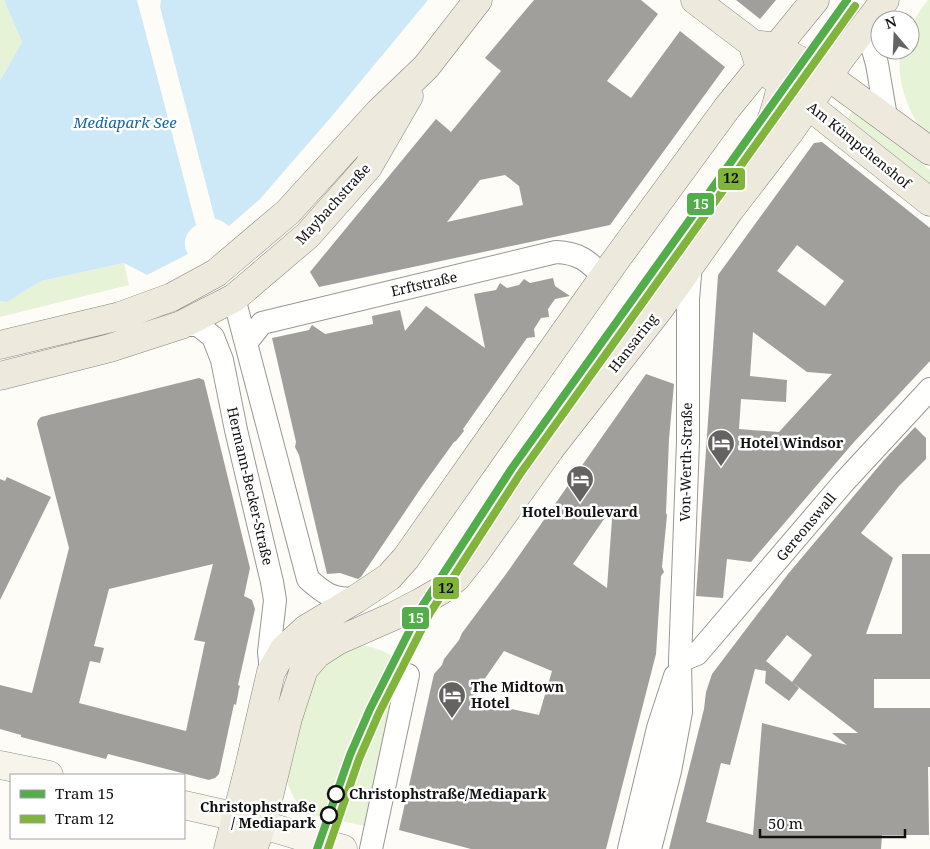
<svg xmlns="http://www.w3.org/2000/svg" width="930" height="849" viewBox="0 0 930 849" font-family="'Noto Serif',serif">
	<style>
		.green { fill: #e7f3d7 }
		.water { fill: #cde8f7 }
		.pier { fill: #fdfcf7 }
		.building { fill: #a19f9c; fill-rule: evenodd }
		.lines { fill: none; stroke-linecap: round; stroke-linejoin: round }
		.street-casing { stroke: #979795; stroke-width: 24 }
		.secondary-casing { stroke: #8e8d8b; stroke-width: 29 }
		.primary-casing { stroke: #858482; stroke-width: 29 }
		.street { stroke: #fffffe; stroke-width: 22 }
		.secondary { stroke: #f6f4eb; stroke-width: 28 }
		.primary { stroke: #ede9dc; stroke-width: 28 }
		.tram-1-casing { stroke: #fff; stroke-width: 11 }
		.tram-2-casing { stroke: #fff; stroke-width: 11 }
		.tram-1 { stroke: #54ad4b; stroke-width: 8 }
		.tram-2 { stroke: #80b43a; stroke-width: 8 }
		.stop-dot { fill: #fff; stroke: #111; stroke-width: 2.5 }
		.labels { text-anchor: middle; stroke-width: 5; stroke-linejoin: round; paint-order: stroke }
		.street-label { font-size: 14px; fill: #111; stroke: #fff }
		.poi-label { font-size: 14px; font-weight: bold; fill: #111; stroke: #fff; text-anchor: start }
		.stop-label { font-size: 14px; font-weight: bold; fill: #111; stroke: #fff; text-anchor: start }
		.water-label { font-size: 15px; font-style: italic; fill: #1768a6; stroke: #fff }
		.line-badge { stroke: #fff; stroke-width: 2 }
		.badge-label { font-size: 14px; text-anchor: middle; font-weight: bold; fill: #fff }
		.pale-badge-label { font-size: 14px; text-anchor: middle; font-weight: bold; fill: #111 }
	</style>
	<rect width="100%" height="100%" fill="#fdfcf7"/>
	<path class="green" d="M0,0H4L22,42L0,81Z
		M928,0H930V137C910,123 893,73 902,50H910C910,27 914,18 928,0Z
		M853,110L930,170V186L870,139L848,117Z
		M124,263L129,285L0,317V301L7,302L41,281Z
		M366,646C383,650 395,655 407,668L370,827L305,814C296,802 288,790 286,775L316,668L350,647Z"/>
	<path class="water" d="M4,0H428L332,116L260,199L229,226C225,223 220,219 215,219C197,219 177,236 188,254L147,275L124,263L41,281L7,302L0,301V81L22,42Z"/>
	<path class="pier" d="M137,0H161L160,7L215,219L196,225Z"/>
	<path class="building" d="M534,0H641L658,14L607,81L631,98L680,31L725,67L610,225L319,287L310,272L436,119L451,132L501,71L485,58ZM505,175L519,186L523,205L447,222L480,180Z
		M736,0H776L760,19Z
		M822,142L930,228V361L854,442L751,562L727,559L723,598L696,596L718,275L814,143ZM797,245L844,281L825,306L777,271ZM753,332L807,372L832,374L779,432L739,429L741,399L786,402L787,380L750,376Z
		M553,278L555,286L570,296L555,299L548,309L549,317L541,318L534,329L535,337L527,338L463,429L464,431L456,441L454,442L423,485L361,577L358,579L340,573L327,574L299,455L295,447L296,442L272,338L309,330L312,325L325,334L373,324L372,316L400,310L405,331L426,306L485,348L474,294L496,290L500,283L507,288L519,285L524,279L530,283Z
		M646,374L674,384L669,439L666,513L667,515L662,567L664,572L661,576L656,654L606,849H471L399,830L434,674L442,665L444,659L459,640L462,633L506,574ZM613,506L607,588L573,564ZM504,651L552,671L539,715L470,700Z
		M199,378L204,380L250,568L244,596L252,600L255,609L238,685L240,686L239,689L236,705L234,704L219,774L215,778L209,780L108,754L106,759L21,737V735L0,729V685L32,693L69,548L37,424L38,420L41,417ZM213,564L194,640L205,642L186,731L79,703L90,661L100,663L104,648L94,646L109,589Z
		M915,427L926,438V459L899,486L861,533L893,558L866,634H902V554H930V679H874V708H930V767H928L929,835H882L881,849H669L704,709L706,692L712,674L788,574L884,460ZM787,635L812,655L792,682L766,661ZM755,669L766,671L765,683L789,701L799,688L792,682L858,733H832L847,745L762,723L753,835L706,822L721,763L730,765Z
		M7,477L51,497L0,600V479L5,481Z"/>
	<g class="lines">
		<g class="street-casing">
			<path id="street" d="M866,25L877,64L886,117
				M234,298L308,579C326,595 332,599 356,599
				M181,325H198L213,337L222,360L236,430L272,582L275,600L269,652L271,672
				M246,343L262,323L556,252C580,253 588,261 604,277
				M680,661L697,654L844,482L930,389
				M371,849L408,675
				M629,849L658,728L675,676
				M650,849L670,771L681,712L680,661L688,441V299L691,264"/>
		</g>
		<g class="secondary-casing">
			<path id="secondary" d="M0,765L49,775
				M184,805L237,817L343,849"/>
		</g>
		<g class="primary-casing">
			<path id="primary" d="M695,0L753,44L776,47L829,77L930,151
				M754,49L760,67L930,202
				M752,165C765,136 783,99 782,68
				M0,345L120,316L172,297L216,273L288,212L379,112L426,67L478,0
				M0,376L110,348L181,325L234,298L308,235L368,167L409,96
				M228,849L249,767L271,672L284,649L306,629L356,599L389,577L406,558L615,261L727,108L815,0
				M253,849L262,825L288,718L304,669L317,654L337,641L394,616L421,602L440,591L456,578L475,554L550,449L660,308L729,211L789,133L840,59L885,0"/>
		</g>
		<use href="#street" class="street"/>
		<use href="#secondary" class="secondary"/>
		<use href="#primary" class="primary"/>
		<g class="tram-1-casing">
			<path id="tram-1" d="M317,849L350,755L370,709L421,608L512,468L847,0"/>
		</g>
		<g class="tram-2-casing">
			<path id="tram-2" d="M328,849L359,759L379,713L430,613L520,474L855,6"/>
		</g>
		<use href="#tram-1" class="tram-1"/>
		<use href="#tram-2" class="tram-2"/>
	</g>
	<defs>
		<g id="hotel-pin" transform="scale(1.4375)"><path d="M0 17L-7.5 6A9.5 9.5 0 1 1 7.5 6Z" fill="#646362" stroke="#fff"/><path d="M-6-4.5h1.5V1H6V5H4.5V3h-9V5H-6ZM-4 0a1.8 1.8 0 1 1 3.6 0ZM.5 0V-2.5h3Q6-2.5 6 0Z" fill="#fff"/></g>
	</defs>
	<g fill-rule="evenodd">
		<use href="#hotel-pin" x="721" y="443"/>
		<use href="#hotel-pin" x="580" y="479"/>
		<use href="#hotel-pin" x="452" y="695"/>
	</g>
	<g class="stop-dot">
		<circle cx="336" cy="794" r="8"/>
		<circle cx="329" cy="815" r="8"/>
	</g>
	<g class="labels">
		<g class="street-label">
			<text transform="translate(859 145) rotate(39)" y="5">Am Kümpchenshof</text>
			<text transform="translate(333 204) rotate(-48)" y="5">Maybachstraße</text>
			<text transform="translate(424 284) rotate(-13)" y="5">Erftstraße</text>
			<text transform="translate(633 343) rotate(-52)" y="5">Hansaring</text>
			<text transform="translate(686 462) rotate(-89)" y="5">Von-Werth-Straße</text>
			<text transform="translate(250 486) rotate(77)" y="5">Hermann-Becker-Straße</text>
			<text transform="translate(806 527) rotate(-50)" y="5">Gereonswall</text>
		</g>
		<g class="poi-label">
			<text x="740" y="448">Hotel Windsor</text>
			<text x="580" y="517" text-anchor="middle">Hotel Boulevard</text>
			<text x="471" y="692">The Midtown<tspan x="471" dy="16">Hotel</tspan></text>
		</g>
		<g class="stop-label">
			<text x="349" y="799">Christophstraße/Mediapark</text>
			<text x="316" y="812" text-anchor="end">Christophstraße<tspan x="316" dy="16">/ Mediapark</tspan></text>
		</g>
		<g class="water-label">
			<text x="125" y="128">Mediapark See</text>
		</g>
	</g>
	<g class="line-badge">
		<rect x="717" y="167" width="29" height="24" rx="5" fill="#80b43a"/>
		<rect x="686" y="192" width="29" height="24" rx="5" fill="#54ad4b"/>
		<rect x="432" y="576" width="28" height="24" rx="5" fill="#80b43a"/>
		<rect x="401" y="606" width="29" height="24" rx="5" fill="#54ad4b"/>
	</g>
	<g class="badge-label">
		<text x="701" y="209">15</text>
		<text x="416" y="623">15</text>
	</g>
	<g class="pale-badge-label">
		<text x="731" y="183">12</text>
		<text x="446" y="593">12</text>
	</g>
	<rect x="10" y="774" width="175" height="65" fill="#ffffff" stroke="#a0a0a0"/>
	<rect x="20" y="790" width="25" height="8" fill="#54ad4b" stroke="#a0a0a0"/>
	<text x="55" y="799" font-size="15" fill="#111111">Tram 15</text>
	<rect x="20" y="815" width="25" height="8" fill="#80b43a" stroke="#a0a0a0"/>
	<text x="55" y="824" font-size="15" fill="#111111">Tram 12</text>
	<g transform="translate(895 35) rotate(341)"><circle r="24" fill="#ffffff" stroke="#a0a0a0"/>
	<path d="M0-4L9 19L0 12L-9 19Z" fill="#646362"/>
	<text y="-8" font-size="14" font-weight="bold" text-anchor="middle" fill="#111111">N</text>
	</g>
	<path d="M760 829v8h145v-8" fill="none" stroke="#111111" stroke-width="2.5"/>
	<text x="768" y="829" font-size="15" fill="#111111" stroke="#ffffff" stroke-width="4" paint-order="stroke">50 m</text>
</svg>
